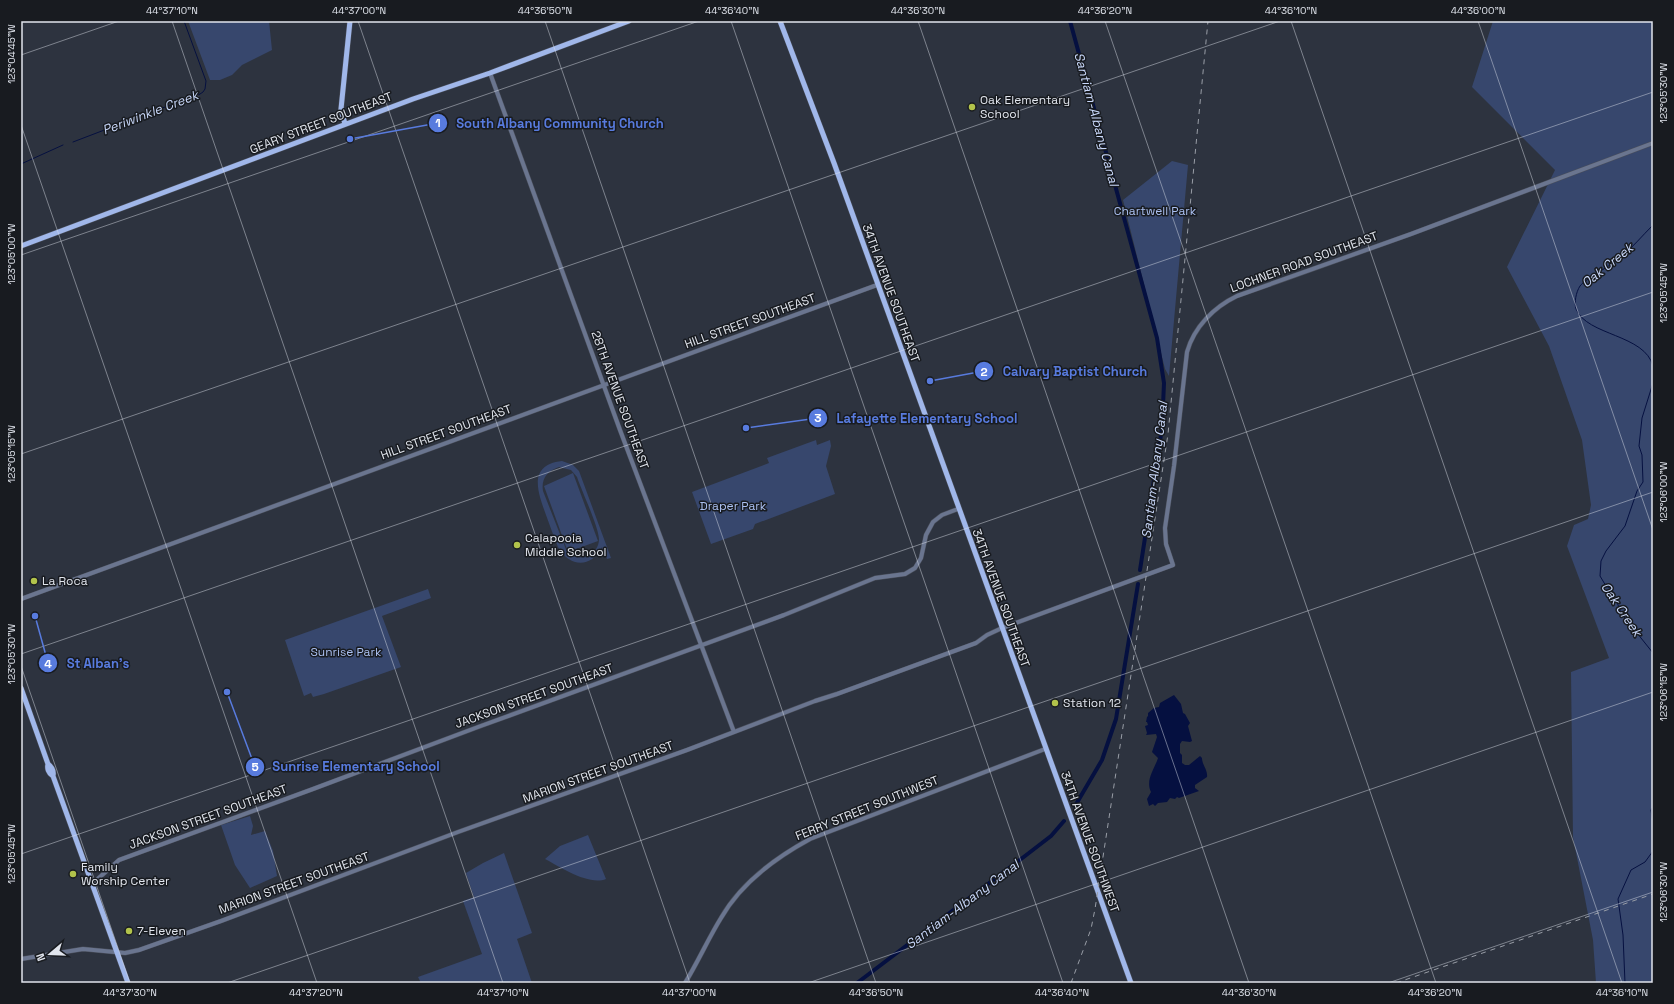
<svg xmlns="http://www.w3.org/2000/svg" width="1674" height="1004" viewBox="0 0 1674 1004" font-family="'Space Grotesk',sans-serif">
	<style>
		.green { fill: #37476d; fill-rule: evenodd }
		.water { fill: #051040 }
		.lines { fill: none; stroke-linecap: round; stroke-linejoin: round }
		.stream { stroke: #051040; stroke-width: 1 }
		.canal { stroke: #051040; stroke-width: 4 }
		.minor-casing { stroke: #4a4f5b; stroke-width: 5 }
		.major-casing { stroke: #4a4f5b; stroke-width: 6 }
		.minor { stroke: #6a758f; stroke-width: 4 }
		.major { stroke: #a0b7ea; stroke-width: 5 }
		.rail { stroke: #999ea7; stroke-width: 1; stroke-dasharray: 5 5; stroke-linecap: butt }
		.ticks { fill: none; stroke: #e1e5ed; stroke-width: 1; stroke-opacity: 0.45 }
		.poi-dot { fill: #b2c34b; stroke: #181b20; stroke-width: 1.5 }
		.labels { text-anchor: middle; stroke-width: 3; stroke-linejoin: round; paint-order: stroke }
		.poi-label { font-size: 12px; fill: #e1e5ed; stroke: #181b20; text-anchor: start }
		.street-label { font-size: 12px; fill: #e1e5ed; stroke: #181b20 }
		.park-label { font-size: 12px; fill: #abc0f1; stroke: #181b20 }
		.water-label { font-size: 13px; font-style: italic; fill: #c9d8fa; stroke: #181b20 }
		.leader { fill: none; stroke: #587bde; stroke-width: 1.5 }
		.callout-dot { fill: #587bde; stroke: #181b20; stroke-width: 1.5 }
		.mark-label { font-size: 12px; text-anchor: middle; font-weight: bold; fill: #fff }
		.callout-label { font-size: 13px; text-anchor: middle; font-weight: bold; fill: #587bde; stroke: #181b20; stroke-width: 3; stroke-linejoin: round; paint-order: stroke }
		.neatline { fill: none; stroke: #e1e5ed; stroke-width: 1.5 }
		.ticks-label { font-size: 10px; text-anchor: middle; fill: #e1e5ed }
	</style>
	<rect width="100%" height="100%" fill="#2d333f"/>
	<path class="green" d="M188,21H269L272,50L242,65L232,75L220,80H210Z
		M1493,21H1653V983H1596L1593,940L1573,837L1571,672L1609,658L1567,546L1574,525L1588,519L1591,505L1582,440L1549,346L1507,267L1555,170L1472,87Z
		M1172,161L1188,165L1169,376L1165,369L1123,200Z
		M816,440L817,445L830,440L831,446L826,466L835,494L755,524L753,529L711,544L692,492L769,463L767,458Z
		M562,461L573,465L579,471L611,558L607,559L602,547C591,569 569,567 558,547C554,537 550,526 546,515C538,493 527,465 562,461ZM559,467L571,470L577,477C582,492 598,525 599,539C599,547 594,554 587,556C579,559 573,557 567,552L543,491C541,479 547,471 559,467Z
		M573,473L598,541L568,552L544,486Z
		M428,589L431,598L382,616L401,667L324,694L313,697L311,693L304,696L285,640Z
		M250,816L253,826L251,835L265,831L273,851L277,876L250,888L235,865L221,825Z
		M588,835L606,879C589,886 560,867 545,859L560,846Z
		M504,853L532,933L517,939L532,983H421L418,977L482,954L463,901L474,897L466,873L483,863Z"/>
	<path class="water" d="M1174,695L1181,704L1183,713L1185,714L1190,723L1188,726L1192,741L1190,742L1182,741L1180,744V753L1182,755V763L1185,765H1189L1200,756L1202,758C1202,765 1208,770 1207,777L1195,785V788L1199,791L1179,798L1177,797L1175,799L1170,798L1167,802L1158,803L1155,806L1153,804L1149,806L1147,799L1151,792C1145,780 1155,768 1158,758L1152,752L1157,737L1156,734L1146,735L1147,733L1145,726L1148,725L1147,722H1146L1147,717L1148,716V713L1154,708L1159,707L1160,703Z"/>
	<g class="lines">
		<path class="stream" d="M73,142L162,108L194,98L203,92L205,89L206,81L184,21
			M21,164L63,145
			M1653,225C1642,236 1632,248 1620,258C1612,265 1585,279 1580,286C1576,292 1574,303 1576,309C1587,336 1645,334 1653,366
			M1653,383L1642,418L1639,446L1642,455L1643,482L1637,491L1625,526L1606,551L1601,561L1600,576L1606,586L1612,589L1621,613L1653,653
			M1653,807L1651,810L1653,823
			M1625,983L1623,935L1618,899L1631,870L1645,862L1653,851"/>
		<path class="canal" d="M1070,21L1157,338L1164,383L1162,428L1140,570
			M1075,806L1102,760L1116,719L1138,584
			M857,983L1025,856L1051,836L1064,821"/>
		<g class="minor-casing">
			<path id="minor" d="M490,73L620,430L734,732
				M21,599L877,285
				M92,884L119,860L313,789L478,727L784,615L875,578L905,574L915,568L921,558L926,535L933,522L942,515L958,509
				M21,959L83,949L125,953L139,950L221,921L458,832L687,750L815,701L837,694L976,643L987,635L1002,628L1173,565L1166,544L1165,528L1174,466L1187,352C1194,327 1214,307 1237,296L1411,234L1653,143
				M685,983C698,962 708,939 721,918C741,883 775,858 810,839L1045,749"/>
		</g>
		<g class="major-casing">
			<path id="major" d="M780,21L834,163L1131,983
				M345,124L341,109L350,21
				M21,246L413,99L490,73L629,21
				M21,688L48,764C52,767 54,771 53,776
				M48,764C47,768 48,773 53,776L128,983"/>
		</g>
		<use href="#minor" class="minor"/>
		<use href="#major" class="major"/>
		<path class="rail" d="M1071,983L1091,929L1095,909L1168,434L1208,21
			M1396,983L1653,894"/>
	</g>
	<path class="ticks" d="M172,21L503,983M358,21L690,983M545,21L876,983M731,21L1063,983M918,21L1249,983M1105,21L1436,983M1291,21L1622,983M1478,21L1653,530M21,55L119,21M21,125L317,983M21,255L699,21M21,454L1280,21M21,654L1653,92M21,666L130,983M21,854L1653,292M227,983L1653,492M808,983L1653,692M1388,983L1653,892"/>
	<g class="poi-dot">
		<circle cx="972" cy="107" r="4"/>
		<circle cx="517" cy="545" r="4"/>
		<circle cx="34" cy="581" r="4"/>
		<circle cx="1055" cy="703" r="4"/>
		<circle cx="73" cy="874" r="4"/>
		<circle cx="129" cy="931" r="4"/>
	</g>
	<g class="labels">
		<g class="poi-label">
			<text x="980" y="104">Oak Elementary<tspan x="980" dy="14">School</tspan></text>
			<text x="525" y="542">Calapooia<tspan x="525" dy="14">Middle School</tspan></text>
			<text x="42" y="585">La Roca</text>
			<text x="1063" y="707">Station 12</text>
			<text x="81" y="871">Family<tspan x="81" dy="14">Worship Center</tspan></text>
			<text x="137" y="935">7-Eleven</text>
		</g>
		<g class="street-label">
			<text transform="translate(321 123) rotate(-21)" y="4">GEARY STREET SOUTHEAST</text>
			<text transform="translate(1304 262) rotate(-20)" y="4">LOCHNER ROAD SOUTHEAST</text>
			<text transform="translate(891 293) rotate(70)" y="4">34TH AVENUE SOUTHEAST</text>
			<text transform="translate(750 321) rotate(-20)" y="4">HILL STREET SOUTHEAST</text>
			<text transform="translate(620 400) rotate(70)" y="4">28TH AVENUE SOUTHEAST</text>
			<text transform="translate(446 432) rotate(-20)" y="4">HILL STREET SOUTHEAST</text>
			<text transform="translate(1001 598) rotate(70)" y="4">34TH AVENUE SOUTHEAST</text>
			<text transform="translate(534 696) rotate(-20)" y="4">JACKSON STREET SOUTHEAST</text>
			<text transform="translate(598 772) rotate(-20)" y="4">MARION STREET SOUTHEAST</text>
			<text transform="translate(867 808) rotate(-22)" y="4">FERRY STREET SOUTHWEST</text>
			<text transform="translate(208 817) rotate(-20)" y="4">JACKSON STREET SOUTHEAST</text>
			<text transform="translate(1090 842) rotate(70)" y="4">34TH AVENUE SOUTHWEST</text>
			<text transform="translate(294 883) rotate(-20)" y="4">MARION STREET SOUTHEAST</text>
		</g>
		<g class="park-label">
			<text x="1155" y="215">Chartwell Park</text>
			<text x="733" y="510">Draper Park</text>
			<text x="346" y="656">Sunrise Park</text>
		</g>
		<g class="water-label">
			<text transform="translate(150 112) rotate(-21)" y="5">Periwinkle Creek</text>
			<text transform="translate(1097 119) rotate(75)" y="5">Santiam-Albany Canal</text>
			<text transform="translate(1607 265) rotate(-39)" y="5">Oak Creek</text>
			<text transform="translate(1154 470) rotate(-83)" y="5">Santiam-Albany Canal</text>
			<text transform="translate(1622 609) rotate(56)" y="5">Oak Creek</text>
			<text transform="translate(962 904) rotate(-37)" y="5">Santiam-Albany Canal</text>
		</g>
	</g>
	<path class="leader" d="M350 139L438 123M930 381L984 371M746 428L818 418M35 616L48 663M227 692L255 767"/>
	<g class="callout-dot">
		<circle cx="350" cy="139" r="4"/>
		<circle cx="930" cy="381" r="4"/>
		<circle cx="746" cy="428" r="4"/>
		<circle cx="35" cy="616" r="4"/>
		<circle cx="227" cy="692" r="4"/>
		<circle cx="438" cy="123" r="10"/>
		<circle cx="984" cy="371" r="10"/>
		<circle cx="818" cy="418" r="10"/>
		<circle cx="48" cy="663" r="10"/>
		<circle cx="255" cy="767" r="10"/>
	</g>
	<g class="mark-label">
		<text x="438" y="127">1</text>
		<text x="984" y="376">2</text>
		<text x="818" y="422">3</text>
		<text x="48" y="668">4</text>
		<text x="255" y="771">5</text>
	</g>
	<g class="callout-label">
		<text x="560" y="128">South Albany Community Church</text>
		<text x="1075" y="376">Calvary Baptist Church</text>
		<text x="927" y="423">Lafayette Elementary School</text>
		<text x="98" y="668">St Alban's</text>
		<text x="356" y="771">Sunrise Elementary School</text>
	</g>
	<rect width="1674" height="1004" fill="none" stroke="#181b20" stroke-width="44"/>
	<g transform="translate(50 954) rotate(251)" stroke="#181b20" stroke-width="3" paint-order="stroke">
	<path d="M0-3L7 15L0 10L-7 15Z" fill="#e1e5ed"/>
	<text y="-6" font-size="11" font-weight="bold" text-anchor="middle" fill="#e1e5ed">N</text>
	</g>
	<rect x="22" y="22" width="1630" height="960" class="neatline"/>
	<g class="ticks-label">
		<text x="172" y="14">44°37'10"N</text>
		<text x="359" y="14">44°37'00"N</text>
		<text x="545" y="14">44°36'50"N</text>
		<text x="732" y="14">44°36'40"N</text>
		<text x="918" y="14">44°36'30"N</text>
		<text x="1105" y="14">44°36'20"N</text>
		<text x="1291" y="14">44°36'10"N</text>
		<text x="1478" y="14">44°36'00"N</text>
		<text transform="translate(11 54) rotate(-90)" y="4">123°04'45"W</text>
		<text transform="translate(1663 93) rotate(-90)" y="4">123°05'30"W</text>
		<text transform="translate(11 254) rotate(-90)" y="4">123°05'00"W</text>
		<text transform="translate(1663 293) rotate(-90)" y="4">123°05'45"W</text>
		<text transform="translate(11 454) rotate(-90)" y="4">123°05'15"W</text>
		<text transform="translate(1663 492) rotate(-90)" y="4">123°06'00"W</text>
		<text transform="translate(11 654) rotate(-90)" y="4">123°05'30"W</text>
		<text transform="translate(1663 692) rotate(-90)" y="4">123°06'15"W</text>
		<text transform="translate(11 854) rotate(-90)" y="4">123°05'45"W</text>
		<text transform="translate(1663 892) rotate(-90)" y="4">123°06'30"W</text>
		<text x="130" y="996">44°37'30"N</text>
		<text x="316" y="996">44°37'20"N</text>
		<text x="503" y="996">44°37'10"N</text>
		<text x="689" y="996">44°37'00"N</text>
		<text x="876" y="996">44°36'50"N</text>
		<text x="1062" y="996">44°36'40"N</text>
		<text x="1249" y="996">44°36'30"N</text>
		<text x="1435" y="996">44°36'20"N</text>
		<text x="1622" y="996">44°36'10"N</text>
	</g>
</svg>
